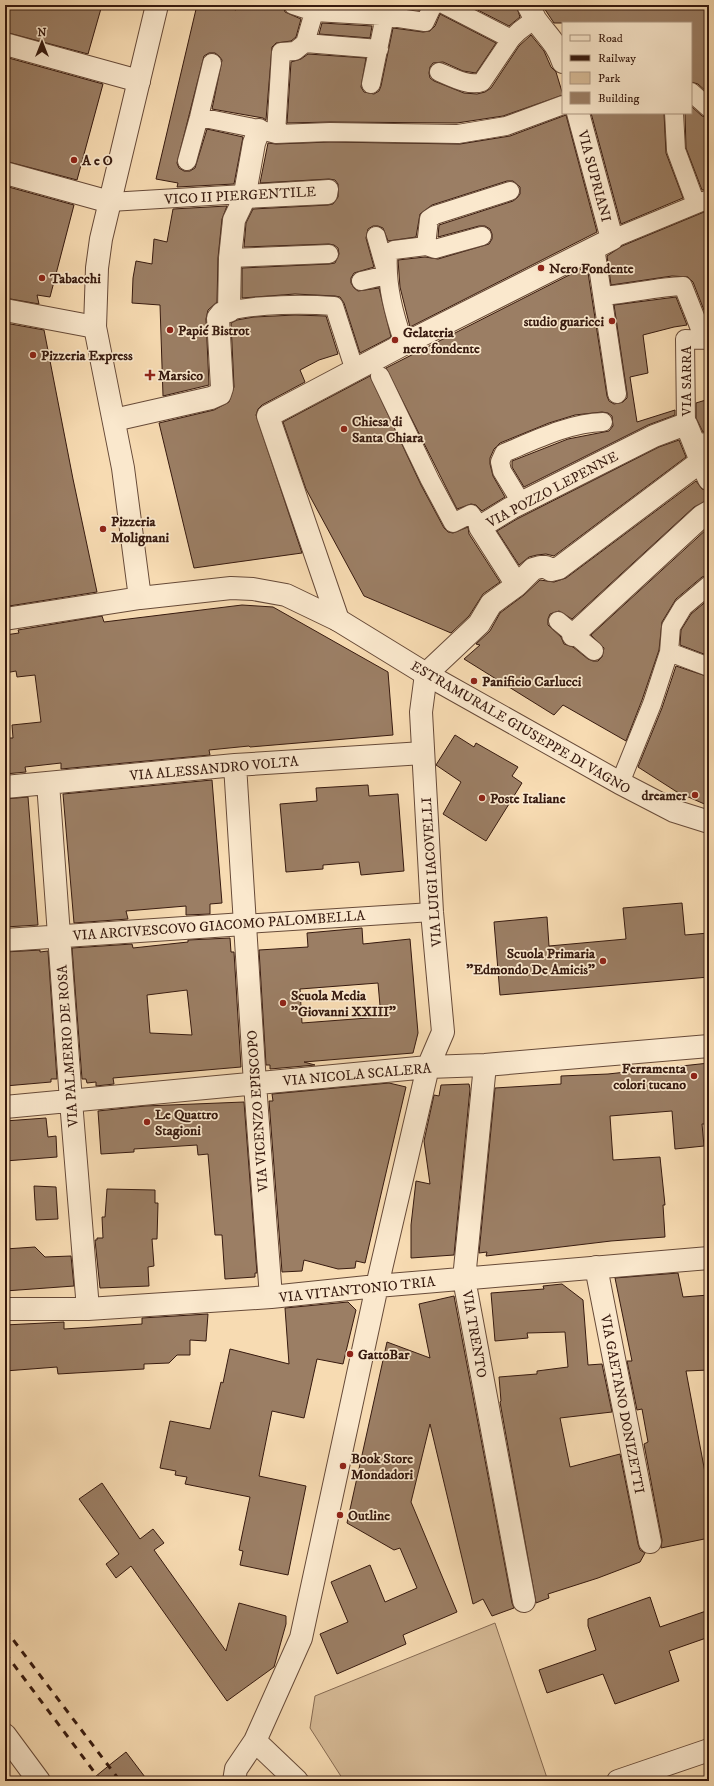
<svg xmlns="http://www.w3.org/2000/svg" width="714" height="1786" viewBox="0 0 714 1786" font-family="'IM FELL DW Pica',serif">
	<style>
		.green { fill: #d6ba96; stroke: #866a52 }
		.building { fill: #9b7e64; stroke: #371a0f; fill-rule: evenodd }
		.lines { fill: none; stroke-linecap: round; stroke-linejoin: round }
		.pedestrian-casing { stroke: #674a38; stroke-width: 20 }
		.minor-casing { stroke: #674a38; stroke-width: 24 }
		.tertiary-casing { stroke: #674a38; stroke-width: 24 }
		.pedestrian { stroke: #fae8cd; stroke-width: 18 }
		.minor { stroke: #fae8cd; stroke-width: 22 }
		.tertiary { stroke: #fae8cd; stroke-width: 22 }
		.rail { stroke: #371a0f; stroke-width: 3; stroke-dasharray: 7 7; stroke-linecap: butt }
		.poi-dot { fill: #8f2418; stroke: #fae8cd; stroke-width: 1.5 }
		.labels { text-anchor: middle; stroke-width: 3.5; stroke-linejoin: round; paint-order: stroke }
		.poi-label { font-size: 14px; font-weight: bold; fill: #371a0f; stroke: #fae8cd; text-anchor: start }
		.street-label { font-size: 14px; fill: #371a0f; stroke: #fae8cd }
	</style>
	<rect width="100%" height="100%" fill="#f7dbb2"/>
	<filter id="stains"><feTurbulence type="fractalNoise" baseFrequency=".005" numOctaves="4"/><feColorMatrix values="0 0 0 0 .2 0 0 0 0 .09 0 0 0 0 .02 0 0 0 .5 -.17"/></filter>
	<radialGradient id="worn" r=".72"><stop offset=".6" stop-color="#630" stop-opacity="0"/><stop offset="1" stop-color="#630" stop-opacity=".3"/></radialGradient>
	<path class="green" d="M495,1623L548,1781H344L310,1728L315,1696Z"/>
	<path class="building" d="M5,5H102L88,54L5,32Z
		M197,5H220L236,10L238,5H283L285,12L301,19L296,37L291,41L276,43L272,47L266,120L263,118L212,109L222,60L219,56L215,53H209L204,56L177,163L179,168L184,171H190L195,168L207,129L243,137L234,184L177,187L178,183L156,179Z
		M376,5H421L419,10Z
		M468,5H516L520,17L509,26Z
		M542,5H709V94L698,84L691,82V23H554Z
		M440,14L496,43L476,73L463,71L443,62L433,63L430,67L429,73L430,78L434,81L464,93L477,94L485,92L491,88L519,46L531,35L544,51L551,67L556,72L563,95L503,116L457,123L330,122L287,123L291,62L301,59L308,54L366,58L361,87L364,92L374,94L379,91L381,86L393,28L423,32L430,31L435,26Z
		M322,23L372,26L370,38L319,34Z
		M5,57L103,84L77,180L5,161Z
		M691,106L702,116L709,118V189L702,190L686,148L685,113H691Z
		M591,113H664L666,153L683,198L621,224Z
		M566,115L597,232L410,327L400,287L398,260L425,257L438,259L489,244L492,239V234L490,229L485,226H479L438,237L439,225L513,201L517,198L520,194V187L513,181H507L432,205L420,214L416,237L388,241L383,228L378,226H373L368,229L366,238L374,267L354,273L351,278V283L354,288L358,291L379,288L391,337L360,353L344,303L340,297L335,296L295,294L242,298V268L329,264L335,263L339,254L338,248L334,245L329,244L244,247L246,223L253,209L328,205L333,204L338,197V184L335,180L329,179L260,183L268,143L276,144L330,142L460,144L510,136Z
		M5,186L74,205L50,297L37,295L39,304L5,298Z
		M227,206L222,219L218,258L217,302L208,310L206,319L209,385L163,396L160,305L132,303L133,278L136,261L152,264L154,239L167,242L173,209Z
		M709,210V323L693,282L688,277L672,276L611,285L607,256L622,246Z
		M587,266L607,396L609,401L614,404L623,402L627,398V393L614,305L676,297L687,325L674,327L643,335L648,373L630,377L637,422L675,410V415L648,425L524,487L512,467V461L568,439L609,431L613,426L612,416L608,413L602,412L575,415L549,423L500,443L494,449L490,458V464L493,476L505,497L482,511L476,505L471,504L457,509L386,368Z
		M295,315L326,316L338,354L319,360L300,370L305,382L262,405L258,409L256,415L302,553L194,568L159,423L214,410L229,402L234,387L231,323L237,320L254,317Z
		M5,323L44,330L73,479L97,592L9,606L5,594Z
		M370,376L421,485L444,528L448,532L453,533L468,527L469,534L500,582L483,594L469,616L451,633L364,596L306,489L283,422Z
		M709,399V432H703L696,418V403Z
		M679,440L686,457L554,556L546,554L537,555L529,557L519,565L497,531L517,519L659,447Z
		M696,481L702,489L709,491V500L694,507L572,619L559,611L550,614L548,619V625L561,637L564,644L573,647L588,659L593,661H598L602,657L604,648L591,635L709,527V575L702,577L676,599L662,622L659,650L642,700L626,741L563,705L554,715L464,659L480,645L476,644L490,631L500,613L524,595L540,580L554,582L566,578Z
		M709,599V656L680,645L681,630L691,614Z
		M242,605L273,607L388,672L393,735L250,747L249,746L209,750L210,755L61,769V763L25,767L26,772L5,774V738H13L12,725L41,722L35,675L17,677L16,671L5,673V635L19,633L18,630L102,616L104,622Z
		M676,666L709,677V806L677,792L638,767L662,708Z
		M455,735L474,747L476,743L518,767L512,776L522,783L486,841L443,814L461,782L436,765Z
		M212,780L222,903L210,904V914L186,915V906L126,911L128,919L74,923L63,794Z
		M368,785L369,796L398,794L404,871L361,875L359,862L323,865V869L286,872L280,804L317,801L316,788Z
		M28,797L38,925L5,927V799Z
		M682,903L685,935L709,933V977L500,995L494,922L547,917L549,946L626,939L623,908Z
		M362,928L363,944L410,939L418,1033L413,1053L304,1062L315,1065L270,1069V1065H266L259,950L308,947L307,933ZM378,983L381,1017L302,1023L300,989Z
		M230,938L231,952H234L241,1067L113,1078L114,1084L96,1086V1082L87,1083L86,1079H82L72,948L132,944L133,948L188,942V940ZM187,990L192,1035L150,1033L147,995Z
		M40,950V952L48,951L57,1079H51V1082L5,1086V952Z
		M709,1063V1124H702L704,1146L675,1149L672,1111L610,1116L613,1160L660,1157L665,1205H663L665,1237L611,1241L486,1256L487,1252L479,1253L495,1088L561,1084V1076L608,1074Z
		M389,1083L406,1087L365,1263L356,1261L355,1268L338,1269L304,1260L302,1271L282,1272L269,1101H273L272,1094Z
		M469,1084L470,1089L454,1255L411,1258V1225L416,1181L430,1184L424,1141L434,1095L439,1096L441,1085Z
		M244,1102L257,1273H255V1277L225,1279L222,1235H215L208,1154L198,1155L197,1145L134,1149V1152L101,1154L98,1111L145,1106Z
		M46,1118L48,1137L56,1136L57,1157L5,1161V1121Z
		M34,1186L56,1187L58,1219L36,1220Z
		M107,1189L155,1190V1203H158L157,1239H152L154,1266L148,1267L149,1286L100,1288L95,1240H97V1238H103L102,1217H105Z
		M35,1247L45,1257L71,1256L74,1286L5,1291V1249Z
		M678,1273L683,1297L709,1295V1370L686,1371L709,1494V1538L661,1548L662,1540L644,1444L648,1442L642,1409L637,1410L627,1361H632L615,1278Z
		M562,1284L583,1300L588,1365L602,1364L612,1412L560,1418L570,1467L620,1454L638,1544L640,1550L645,1553L640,1562L598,1578L548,1594L549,1598L536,1603L500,1402L501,1401L499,1377L537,1374V1371L568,1367L565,1332L527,1333L528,1338L495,1341L491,1293L544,1289L543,1286Z
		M454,1296L512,1603L514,1608L492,1616L483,1599L473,1604L430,1424L411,1502L457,1612L403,1635L406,1644L337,1674L320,1634L348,1622L331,1582L370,1565L385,1602L417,1588L400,1548L394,1550L347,1523L387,1342L430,1358L419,1304Z
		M348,1302L356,1310L343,1364L317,1359L304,1418L272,1411L259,1476L306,1486L288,1575L240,1565L243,1551L239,1550L250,1497L185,1484L187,1477L175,1475L176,1471L160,1468L170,1421L210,1429L221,1382L223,1383L230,1349L289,1364L285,1308Z
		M208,1314L206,1341L190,1340V1355H177L169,1363L144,1364V1369L58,1374L57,1367L5,1371V1325L64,1322V1329L142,1324V1318Z
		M102,1483L140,1539L153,1529L164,1543L154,1550L226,1651L239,1603L286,1616V1624L274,1667L227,1701L131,1566L116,1578L106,1564L119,1554L79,1499Z
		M650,1597L660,1627L709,1610V1637L669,1651L679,1681L615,1704L603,1674L547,1693L539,1670L596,1650L588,1626V1619Z
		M126,1752L148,1781H90L112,1763Z"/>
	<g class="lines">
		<g class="pedestrian-casing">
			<path id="pedestrian" d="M445,5L511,39
				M314,12L385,16L425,22L432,7L435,5
				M305,43L379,49
				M439,72C451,77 469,87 482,82L511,39L519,31L535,19
				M371,84L385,16
				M691,92L709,108
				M674,113L676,150L696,204
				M199,117L249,127L276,134L330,132L458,134L506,126L563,105
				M276,134L281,52L295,51L305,43L314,12L293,5
				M187,161L199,117L212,63
				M110,202L329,189L328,195L244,199
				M612,239L709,199
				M426,246L435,249L482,236
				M595,247L617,394
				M230,258L329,254
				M361,281L387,275L376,236
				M603,296C630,294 656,287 683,286L704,339
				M229,311C257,304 305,304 334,306L355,371
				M404,344C394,314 386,286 388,254L394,250L426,246L429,219L435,215L510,191
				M380,376L430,480L453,523L471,514L480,527
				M686,424L685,339L709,340
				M695,443L709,442
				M522,504L502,471L500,462L504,453C535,440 569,423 603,422
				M558,621L594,651
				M669,652L709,667
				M620,783L652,704L669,652L671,627L683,607L709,585
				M244,924L432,912"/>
		</g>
		<g class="minor-casing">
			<path id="minor" d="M528,5C531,10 533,15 535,19C546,35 557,43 563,62
				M5,44L139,81
				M5,173L110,202
				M5,310L95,327
				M114,420L211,398L220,394L222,388L218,318L222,313L229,311L230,258L234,220L244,199L254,143L259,130
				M517,585L480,527L511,508L654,436L686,424C694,442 700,461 709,479
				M338,620L268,416L404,344L612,239L578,113
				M573,635L702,516L709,512
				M235,765L255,1084L271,1297
				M48,783L71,1101L88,1309
				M5,787L235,765L423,753
				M5,940L244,924
				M485,1065L464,1279L524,1601
				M5,1107L428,1067L485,1065L709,1046
				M596,1267L650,1542
				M5,1309H88L271,1297L377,1286L709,1258
				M5,1735L39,1781
				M255,1741L297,1781
				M234,1781L236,1769L255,1741L301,1638L377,1286L428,1067L443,1032L432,912L421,712L426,674L479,624L491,604L517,585L533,569L540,567H546L551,570L559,568L700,462
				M618,1781L709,1750"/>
		</g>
		<g class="tertiary-casing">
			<path id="tertiary" d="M140,598L123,468L95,327L97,268L101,239L157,5
				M5,619L140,598L231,588L253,589L286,595L338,620L426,674L620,783L674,811L709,822"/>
		</g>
		<use href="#pedestrian" class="pedestrian"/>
		<use href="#minor" class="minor"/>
		<use href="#tertiary" class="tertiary"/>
		<path class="rail" d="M5,1629L120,1781
			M5,1653L101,1781"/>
	</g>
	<g class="poi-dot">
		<circle cx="74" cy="160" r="4"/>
		<circle cx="541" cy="268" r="4"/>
		<circle cx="42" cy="278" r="4"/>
		<circle cx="612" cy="321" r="4"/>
		<circle cx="170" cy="330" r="4"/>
		<circle cx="395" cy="340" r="4"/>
		<circle cx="33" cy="355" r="4"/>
		<path d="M148 369h4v4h4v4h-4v4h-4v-4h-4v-4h4z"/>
		<circle cx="344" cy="429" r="4"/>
		<circle cx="103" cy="529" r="4"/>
		<circle cx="474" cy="681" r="4"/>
		<circle cx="695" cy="795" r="4"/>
		<circle cx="482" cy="798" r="4"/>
		<circle cx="603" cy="961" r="4"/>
		<circle cx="283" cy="1003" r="4"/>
		<circle cx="694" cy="1076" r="4"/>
		<circle cx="147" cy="1122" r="4"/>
		<circle cx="350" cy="1354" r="4"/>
		<circle cx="343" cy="1466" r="4"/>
		<circle cx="340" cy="1515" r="4"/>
	</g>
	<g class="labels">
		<g class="poi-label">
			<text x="82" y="165">A e O</text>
			<text x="549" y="273">Nero Fondente</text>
			<text x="50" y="283">Tabacchi</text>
			<text x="604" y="326" text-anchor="end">studio guaricci</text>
			<text x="178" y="335">Papié Bistrot</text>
			<text x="403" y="337">Gelateria<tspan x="403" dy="16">nero fondente</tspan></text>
			<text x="41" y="360">Pizzeria Express</text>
			<text x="158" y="380">Marsico</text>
			<text x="352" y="426">Chiesa di<tspan x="352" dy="16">Santa Chiara</tspan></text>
			<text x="111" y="526">Pizzeria<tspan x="111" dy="16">Molignani</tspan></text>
			<text x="482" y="686">Panificio Carlucci</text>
			<text x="687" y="800" text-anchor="end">dreamer</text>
			<text x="490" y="803">Poste Italiane</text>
			<text x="595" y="958" text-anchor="end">Scuola Primaria<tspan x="595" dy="16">"Edmondo De Amicis"</tspan></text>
			<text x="291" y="1000">Scuola Media<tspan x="291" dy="16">"Giovanni XXIII"</tspan></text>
			<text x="686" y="1073" text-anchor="end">Ferramenta<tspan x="686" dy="16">colori tucano</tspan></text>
			<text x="155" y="1119">Le Quattro<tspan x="155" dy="16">Stagioni</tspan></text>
			<text x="358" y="1359">GattoBar</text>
			<text x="351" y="1463">Book Store<tspan x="351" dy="16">Mondadori</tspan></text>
			<text x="348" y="1520">Outline</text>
		</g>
		<g class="street-label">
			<text transform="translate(595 176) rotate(75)" y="5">VIA SUPRIANI</text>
			<text transform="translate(240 195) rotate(-3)" y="5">VICO II PIERGENTILE</text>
			<text transform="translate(686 381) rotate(-90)" y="5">VIA SARRA</text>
			<text transform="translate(552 489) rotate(-28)" y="5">VIA POZZO LEPENNE</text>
			<text transform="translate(521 727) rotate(30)" y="5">ESTRAMURALE GIUSEPPE DI VAGNO</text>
			<text transform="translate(214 768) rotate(-5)" y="5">VIA ALESSANDRO VOLTA</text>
			<text transform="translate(431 872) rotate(-94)" y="5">VIA LUIGI IACOVELLI</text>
			<text transform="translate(219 925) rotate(-4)" y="5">VIA ARCIVESCOVO GIACOMO PALOMBELLA</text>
			<text transform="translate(67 1046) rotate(-94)" y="5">VIA PALMERIO DE ROSA</text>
			<text transform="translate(357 1074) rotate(-5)" y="5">VIA NICOLA SCALERA</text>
			<text transform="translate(257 1111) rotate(-94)" y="5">VIA VICENZO EPISCOPO</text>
			<text transform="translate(357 1289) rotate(-6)" y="5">VIA VITANTONIO TRIA</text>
			<text transform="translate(475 1334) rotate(80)" y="5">VIA TRENTO</text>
			<text transform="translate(623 1404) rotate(79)" y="5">VIA GAETANO DONIZETTI</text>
		</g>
	</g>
	<rect width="714" height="1786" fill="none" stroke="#f7dbb2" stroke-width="20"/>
	<rect x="6" y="6" width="702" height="1774" fill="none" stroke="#371a0f" stroke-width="2"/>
	<rect x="10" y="10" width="694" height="1766" fill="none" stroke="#371a0f"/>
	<rect x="562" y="22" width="130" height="92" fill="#fae8cd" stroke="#ac9681"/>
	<rect x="570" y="35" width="20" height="6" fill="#fae8cd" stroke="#ac9681"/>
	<text x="598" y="42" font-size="12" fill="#371a0f">Road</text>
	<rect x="570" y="55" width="20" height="6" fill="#371a0f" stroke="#ac9681"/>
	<text x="598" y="62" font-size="12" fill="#371a0f">Railway</text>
	<rect x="570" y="72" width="20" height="12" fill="#d6ba96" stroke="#ac9681"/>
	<text x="598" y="82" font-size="12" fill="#371a0f">Park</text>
	<rect x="570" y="92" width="20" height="12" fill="#9b7e64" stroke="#ac9681"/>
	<text x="598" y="102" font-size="12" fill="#371a0f">Building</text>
	<g transform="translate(42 42)" stroke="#fae8cd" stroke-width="3" paint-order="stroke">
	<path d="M0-3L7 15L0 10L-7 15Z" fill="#371a0f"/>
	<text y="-6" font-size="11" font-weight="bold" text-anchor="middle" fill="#371a0f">N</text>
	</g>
	<rect width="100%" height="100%" filter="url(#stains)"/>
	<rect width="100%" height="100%" fill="url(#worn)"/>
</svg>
